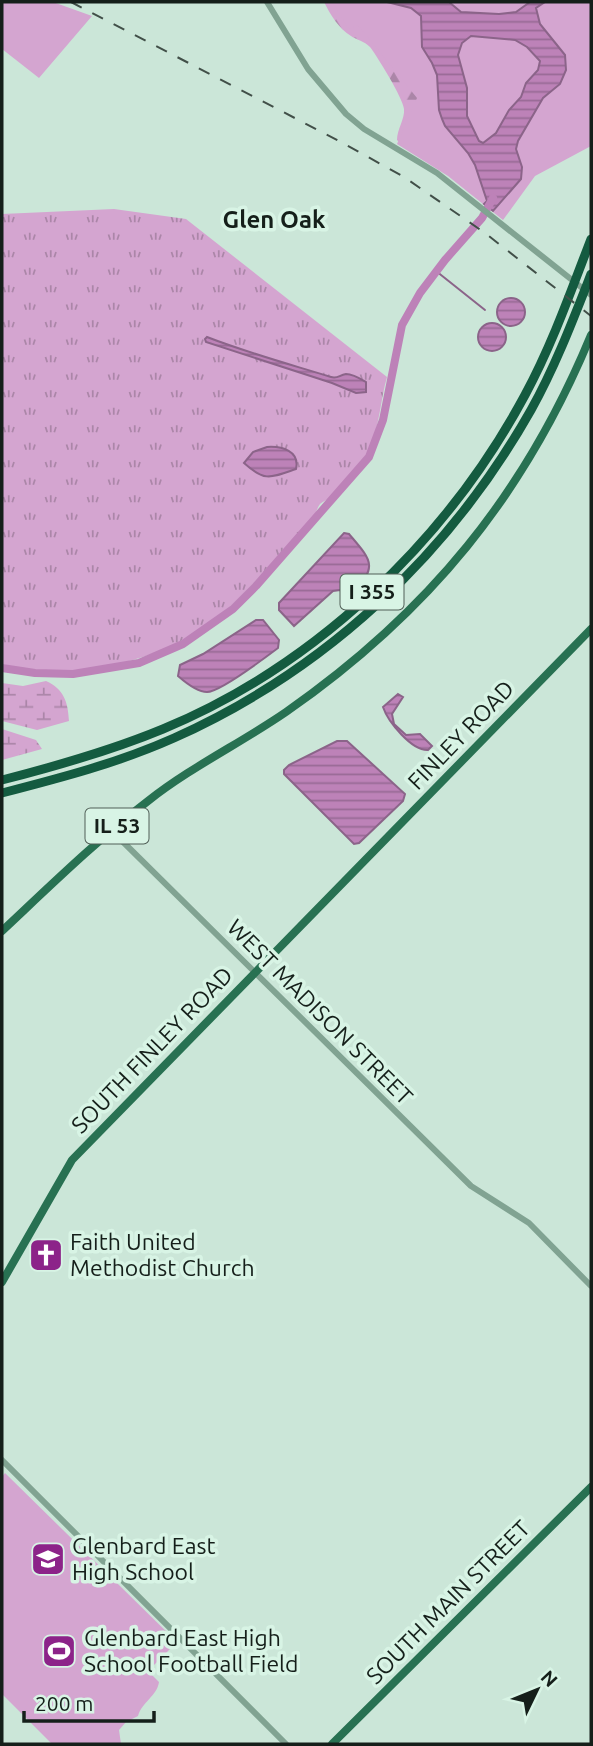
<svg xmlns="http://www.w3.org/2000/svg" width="593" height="1746" viewBox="0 0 593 1746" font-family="Ubuntu,sans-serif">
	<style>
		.grass { fill: url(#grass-tufts) }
		.forest { fill: url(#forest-firs) }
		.wetland { fill: url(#wetland-marsh) }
		.park { fill: #d4a5d0 }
		.water { fill: url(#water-rules); stroke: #8b6489; stroke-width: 2; fill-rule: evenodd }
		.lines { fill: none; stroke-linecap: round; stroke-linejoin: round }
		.stream { stroke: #8b6489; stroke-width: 2 }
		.river { stroke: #bd82b8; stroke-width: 8 }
		.minor { stroke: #81a392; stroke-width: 6 }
		.major { stroke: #287152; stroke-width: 8 }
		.highway { stroke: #145b40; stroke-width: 9 }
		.rail { stroke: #414f48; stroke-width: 2; stroke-dasharray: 12 12; stroke-linecap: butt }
		.labels { text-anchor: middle; stroke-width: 7; stroke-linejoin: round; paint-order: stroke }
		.shield { fill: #d8f4e5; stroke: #505f57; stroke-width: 2 }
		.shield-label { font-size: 21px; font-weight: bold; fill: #151f1a }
		.street-label { font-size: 23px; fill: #151f1a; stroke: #d8f4e5 }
		.poi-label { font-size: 23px; fill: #151f1a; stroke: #d8f4e5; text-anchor: start }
		.neighbourhood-label { font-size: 24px; font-weight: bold; fill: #151f1a; stroke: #d8f4e5 }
	</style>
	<defs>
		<pattern id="grass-tufts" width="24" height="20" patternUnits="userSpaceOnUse" patternTransform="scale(1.75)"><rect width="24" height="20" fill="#d4a5d0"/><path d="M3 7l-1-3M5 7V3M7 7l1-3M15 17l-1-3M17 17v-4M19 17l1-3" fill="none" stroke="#ab86a8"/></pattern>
		<pattern id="forest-firs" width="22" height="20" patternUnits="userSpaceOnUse" patternTransform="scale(1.75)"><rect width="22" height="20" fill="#d4a5d0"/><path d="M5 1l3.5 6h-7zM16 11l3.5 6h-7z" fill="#ab86a8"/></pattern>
		<pattern id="wetland-marsh" width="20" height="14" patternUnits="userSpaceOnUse" patternTransform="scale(1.75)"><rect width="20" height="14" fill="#d4a5d0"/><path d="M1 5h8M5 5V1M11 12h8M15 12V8" fill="none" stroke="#ab86a8"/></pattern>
		<pattern id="water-rules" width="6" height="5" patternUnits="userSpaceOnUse" patternTransform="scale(1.75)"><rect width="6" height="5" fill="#bd82b8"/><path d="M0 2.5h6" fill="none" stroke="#986a95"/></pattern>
	</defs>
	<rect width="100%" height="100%" fill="#cbe6d8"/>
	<path class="grass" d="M114,209L186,219L387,377C380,401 380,426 369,449C362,465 342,486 329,498C327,500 322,502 320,504C317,508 316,514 313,518C306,528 296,536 288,545C265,570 244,596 218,617C164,661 68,685 2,664V214Z"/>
	<path class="forest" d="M324,2H387L419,100L401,144L397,140C397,129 405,119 404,109C403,98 377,56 370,47C364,41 357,40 351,36C339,29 330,14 324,2Z"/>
	<path class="wetland" d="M46,681C64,689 68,702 69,721L37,730L2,721V683L23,686Z
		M2,729L36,740L42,749L2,760Z"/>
	<path class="park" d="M2,2H53L92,16L39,78L2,49Z
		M332,2H591V146L535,176L503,220L448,176L397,144L417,98L358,25L349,29Z
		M5,1473L177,1642L148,1671L159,1682C157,1696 142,1702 138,1716L126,1722L119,1730L121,1744H52L2,1694V1477Z"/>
	<path class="water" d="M387,2H449L461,12L499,14L516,12L530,2H545L536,8L540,24L565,55L566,70L560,84L543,98L518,141L516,149L522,167L521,179L493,211L484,204L487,201L475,165L468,153L445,126L442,119L439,110L437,75L432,63L422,47L421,16L411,8ZM471,36L515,40L527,47L540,61L538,70L526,83L521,97L509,110L496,133L483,143L479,141L467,116V88L458,55L462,43Z
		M497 312a14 14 0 1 1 28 0a14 14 0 1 1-28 0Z
		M478 337a14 14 0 1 1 28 0a14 14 0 1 1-28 0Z
		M207,337C248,353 289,364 331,377C338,379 339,375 346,374C353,374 361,379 366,382V392L356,393L332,383L206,342L205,339Z
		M267,447C282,446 300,451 296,469C270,478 265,482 244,463L253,452Z
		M344,533L349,534C371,560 379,566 352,594L340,590L333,591L294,626L279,610V603Z
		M256,620H263L279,640L278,648C266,657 220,692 207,692C197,692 186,683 178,676L180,665L203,654Z
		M398,694L403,697L392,714L394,724L406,735L420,734L432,746L428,750C412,751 388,722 383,707Z
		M337,741H347L405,794L403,801L359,843L354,844L284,774V770L289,765Z"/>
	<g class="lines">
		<path class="stream" d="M436,271L485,310"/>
		<path class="river" d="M2,668L35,673L73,674L139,663L183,644L233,609L256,586L369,457L383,420L402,325L420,293L445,260L482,218L493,198"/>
		<path class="minor" d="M267,2L308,69L346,114L364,129L437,173L591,295
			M112,831L471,1186L529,1223L591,1286
			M2,1460L286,1744"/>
		<path class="major" d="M2,931C49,887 97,840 148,801C191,767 241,743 286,712C428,613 525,495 591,335
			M2,1282L72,1160L591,629
			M332,1744L591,1487"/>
		<path class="highway" d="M2,780C57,766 110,751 163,729C317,665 447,540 525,395C552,345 571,291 591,239
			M2,793C60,778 118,763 174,738C326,670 449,555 531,410C555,367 573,320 591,274"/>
		<path class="rail" d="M71,2L341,142L404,177L485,233L591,316"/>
	</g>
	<defs>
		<g id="church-square" transform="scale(1.75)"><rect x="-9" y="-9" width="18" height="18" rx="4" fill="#8c2389" stroke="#d8f4e5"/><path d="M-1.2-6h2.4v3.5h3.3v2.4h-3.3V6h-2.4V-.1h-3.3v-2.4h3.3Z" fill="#fff"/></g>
		<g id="school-square" transform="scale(1.75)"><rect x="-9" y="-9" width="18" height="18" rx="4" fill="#8c2389" stroke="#d8f4e5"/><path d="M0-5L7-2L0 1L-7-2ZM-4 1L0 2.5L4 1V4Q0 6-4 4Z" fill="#fff"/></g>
		<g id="stadium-square" transform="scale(1.75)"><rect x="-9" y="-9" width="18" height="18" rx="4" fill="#8c2389" stroke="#d8f4e5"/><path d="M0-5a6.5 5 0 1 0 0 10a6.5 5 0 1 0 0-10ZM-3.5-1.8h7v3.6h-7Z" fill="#fff"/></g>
	</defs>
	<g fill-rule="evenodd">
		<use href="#church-square" x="46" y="1255"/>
		<use href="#school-square" x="48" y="1559"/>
		<use href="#stadium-square" x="59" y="1651"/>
	</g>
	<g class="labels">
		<g class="shield">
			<rect x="340.5" y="574.5" width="63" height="35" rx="5"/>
			<rect x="85.5" y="808.5" width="63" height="35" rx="5"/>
		</g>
		<g class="shield-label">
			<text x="372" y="599">I 355</text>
			<text x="117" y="833">IL 53</text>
		</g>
		<g class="street-label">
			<text transform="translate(461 735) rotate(-46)" y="8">FINLEY ROAD</text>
			<text transform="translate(320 1012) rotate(45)" y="8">WEST MADISON STREET</text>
			<text transform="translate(152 1050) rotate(-46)" y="8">SOUTH FINLEY ROAD</text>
			<text transform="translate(448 1602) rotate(-45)" y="8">SOUTH MAIN STREET</text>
		</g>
		<g class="poi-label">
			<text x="70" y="1250">Faith United<tspan x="70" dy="26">Methodist Church</tspan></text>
			<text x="72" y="1554">Glenbard East<tspan x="72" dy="26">High School</tspan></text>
			<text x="84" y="1646">Glenbard East High<tspan x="84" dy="26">School Football Field</tspan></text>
		</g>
		<g class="neighbourhood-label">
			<text x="274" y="228">Glen Oak</text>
		</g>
	</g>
	<rect width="593" height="1746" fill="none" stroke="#151f1a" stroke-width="7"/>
	<g transform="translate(537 1690) rotate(47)" stroke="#d8f4e5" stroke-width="5" paint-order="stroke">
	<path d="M0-5L12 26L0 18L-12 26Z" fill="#151f1a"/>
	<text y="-10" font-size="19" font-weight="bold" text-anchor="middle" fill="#151f1a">N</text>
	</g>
	<path d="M24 1711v10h130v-10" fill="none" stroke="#151f1a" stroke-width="3.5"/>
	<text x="35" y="1711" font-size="21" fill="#151f1a" stroke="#d8f4e5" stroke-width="5" paint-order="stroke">200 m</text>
</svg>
